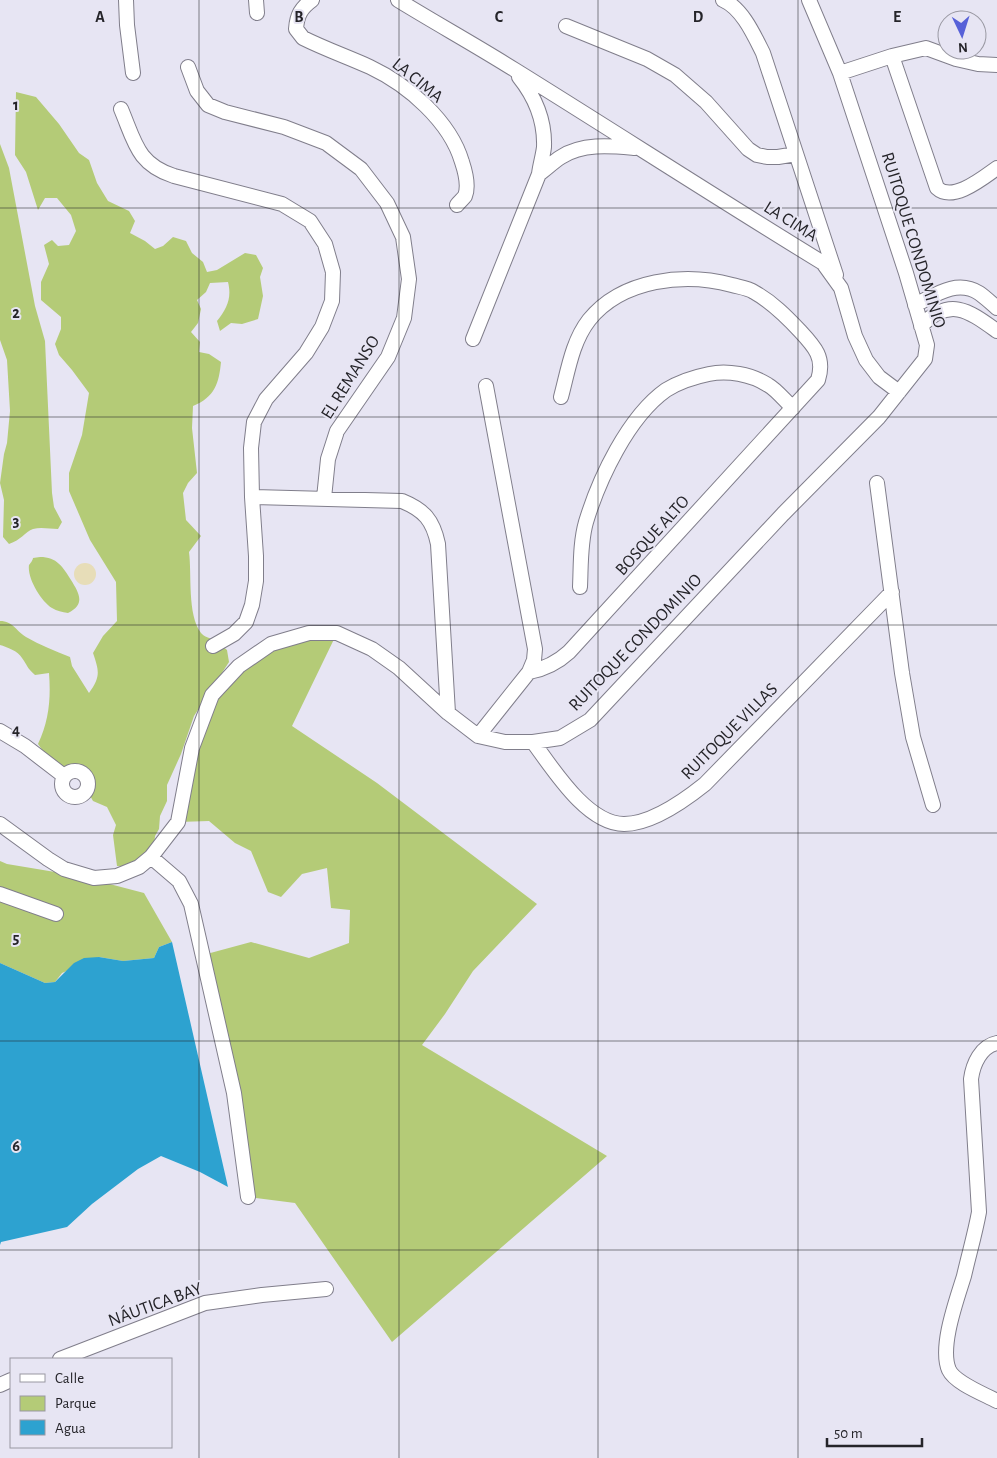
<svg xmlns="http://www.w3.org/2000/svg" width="997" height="1458" viewBox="0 0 997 1458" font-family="'Alegreya Sans',sans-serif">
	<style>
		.green { fill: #b4cb77 }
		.sand { fill: #e7ddb8 }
		.water { fill: #2da2d0 }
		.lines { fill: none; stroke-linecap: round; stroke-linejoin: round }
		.minor-casing { stroke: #807e8b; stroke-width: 16 }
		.minor { stroke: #fff; stroke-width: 14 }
		.grid { fill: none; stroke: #252429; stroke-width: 1; stroke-opacity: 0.55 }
		.labels { text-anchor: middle; stroke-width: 4; stroke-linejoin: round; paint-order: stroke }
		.street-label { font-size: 18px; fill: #252429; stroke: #e7e5f3 }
		.grid-label { font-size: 16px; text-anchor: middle; font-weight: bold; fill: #252429; stroke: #e7e5f3; stroke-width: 4; stroke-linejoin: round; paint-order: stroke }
	</style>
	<rect width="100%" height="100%" fill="#e7e5f3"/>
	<path class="green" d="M16,92L36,97L59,124L79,153L89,160L97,183L108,201L129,211L135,221L130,233L145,241L155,249L163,246L173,237L186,241L192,253L203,262L207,272L217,270L245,253L256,255L263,268L260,277L263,296L258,319L242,324L231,323L220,331L217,321C227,308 232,298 228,282L210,283L206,292L197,300L201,309L198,323L191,332L200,342L199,352L209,354L221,362C219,383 215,397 193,406L192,428L197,473L188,483L183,493L186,520L201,536L189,552C192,575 187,614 201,633C204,637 210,638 215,640C219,643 223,647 227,650L229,662L194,716L181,754L167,785V801L160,816L159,829L155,836L154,847L143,858L127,867L117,866L113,835L116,825L107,807L93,801L78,774L50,761L38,744C49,721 51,698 49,673L35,675C26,667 28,666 22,658C18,651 7,647 0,645V621C13,621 16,631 26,637C40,645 55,651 70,657L72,666L89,693C101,676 99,671 93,653L103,636L117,621L116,582L90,540L69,491V473L82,435L89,393L72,370L59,355L55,344L61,329V317L41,300V282L49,264L44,245L52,240L58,246L69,245L76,231L71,215L57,198H45L38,210L26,172L15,155Z
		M0,144L9,168L35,306L45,341L52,493L54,507L62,522L58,529C50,529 41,527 33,529C25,532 21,540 9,544L3,537L4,500L0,483L4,454L7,443L10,411L7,360L0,340Z
		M40,557C57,557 63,567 71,580C79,593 86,604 68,613C62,612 57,611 52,608C41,601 27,578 29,565C30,564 33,560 33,558Z
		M337,633L292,726L377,783L537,904L473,971L445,1014L422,1045L607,1156L392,1342L295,1203L248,1197L203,955L251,942L309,958L349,943L350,910L331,908L327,868L302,874L281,897L268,892L251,851L235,843L209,821L178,822L212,695L271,644Z
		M0,861L7,864L79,876L144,893L172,942L159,947L154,958L123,961L99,957L62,973L55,982L45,983L0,963Z"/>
	<path class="sand" d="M74 574a11 11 0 1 1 22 0a11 11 0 1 1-22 0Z"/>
	<path class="water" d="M172,942L228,1187L200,1172L161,1156L138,1169L92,1204L67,1227L1,1242L0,1245V963L45,983L55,982L74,963L84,958L99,957L123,961L154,958L159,947Z"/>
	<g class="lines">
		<g class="minor-casing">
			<path id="minor" d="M126,0L127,25L133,73
				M256,0L257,13
				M312,0C301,8 297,15 296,29L303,38C325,49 348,57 370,67C408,85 450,121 462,162C465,171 469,186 465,196C463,199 459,202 457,205
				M398,0C437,24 477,46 515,70C618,134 720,200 823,263L841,288L855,336L866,360L879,377L899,392
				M723,0C742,8 754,35 763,53L836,275
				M566,26L647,59L675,75L706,102L748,149L757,155L767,157H778L796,154
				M892,56L937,188C953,203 984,177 997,168
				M188,67L197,91L208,105L225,112L284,127L326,143L361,169L387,203L403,237L409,279L404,318L388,357L337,431L328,459L324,498
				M840,73L892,56L926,48L956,59L978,64L997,65
				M121,109C135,142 137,164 174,176L282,204L310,221L325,244L333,272L332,301L322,327L306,353L266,399L254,422L251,448L252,497L256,556V581L252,605L246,622L234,634L213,646
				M539,174C546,169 553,162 561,157C583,143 611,146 635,148
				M915,305C935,295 957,279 979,293C985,297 991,303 997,308
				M921,326C950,296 969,311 997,331
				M473,339L539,174C540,165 543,156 544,147C545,120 535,97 519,77
				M877,483L902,673L913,737L933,805
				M252,497L402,501C424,510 433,520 438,544L448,713
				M580,587C581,566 580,543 586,522C599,479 628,417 666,390C679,382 694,377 709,374C727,370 751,374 768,385C777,390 785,401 793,408
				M529,672C545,669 557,663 569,652L818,380C825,358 815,347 800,331C786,316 772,302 754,292C748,288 739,287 732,285C685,272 622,279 589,320C572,342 568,371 561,397
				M0,731L25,746L64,776
				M478,736L529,672L534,660L535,649L486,386
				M533,742C553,769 587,824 624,824C651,824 685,800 705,784L892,592
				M62 784a13 13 0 1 1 26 0a13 13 0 1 1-26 0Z
				M0,824L48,859L64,869L94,878L117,876L139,867L151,857L178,822L192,748L212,695L239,666L271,644L309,633H337L372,649L399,668L448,713L478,736L505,742H533L560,738L590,720L783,514L879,417L925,359L927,345L906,273L840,73L809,0
				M151,857L179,881L191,904L234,1093L248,1197
				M0,894L56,914
				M997,1043C981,1046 973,1064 971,1079L979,1212C975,1234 969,1254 964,1276C957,1299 939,1347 949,1370C955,1383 984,1394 997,1401
				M60,1359L205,1303L262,1295L326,1289
				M0,1385L11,1380"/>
		</g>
		<use href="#minor" class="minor"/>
	</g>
	<path class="grid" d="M199,0V1458M399,0V1458M598,0V1458M798,0V1458M0,208H997M0,417H997M0,625H997M0,833H997M0,1041H997M0,1250H997"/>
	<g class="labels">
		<g class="street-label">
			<text transform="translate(418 80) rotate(39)" y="6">LA CIMA</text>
			<text transform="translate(791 221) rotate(32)" y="6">LA CIMA</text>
			<text transform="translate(914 240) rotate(73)" y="6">RUITOQUE CONDOMINIO</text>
			<text transform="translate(350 377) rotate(-58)" y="6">EL REMANSO</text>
			<text transform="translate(652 535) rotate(-48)" y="6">BOSQUE ALTO</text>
			<text transform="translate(635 642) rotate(-46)" y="6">RUITOQUE CONDOMINIO</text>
			<text transform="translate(729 731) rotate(-45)" y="6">RUITOQUE VILLAS</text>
			<text transform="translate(155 1304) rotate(-20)" y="6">NÁUTICA BAY</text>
		</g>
	</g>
	<g class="grid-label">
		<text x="100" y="22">A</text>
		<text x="299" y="22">B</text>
		<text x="499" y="22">C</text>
		<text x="698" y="22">D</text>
		<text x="897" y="22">E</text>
		<text x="16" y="110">1</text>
		<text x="16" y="318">2</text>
		<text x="16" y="526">3</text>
		<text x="16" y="735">4</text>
		<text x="16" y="943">5</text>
		<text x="16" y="1151">6</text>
	</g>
	<rect x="10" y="1358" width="162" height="90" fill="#e7e5f3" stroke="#9998a2"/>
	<rect x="20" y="1374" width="25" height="8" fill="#ffffff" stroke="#9998a2"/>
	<text x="55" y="1383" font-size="15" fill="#252429">Calle</text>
	<rect x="20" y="1396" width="25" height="15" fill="#b4cb77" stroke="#9998a2"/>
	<text x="55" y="1408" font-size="15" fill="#252429">Parque</text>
	<rect x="20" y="1420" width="25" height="15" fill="#2da2d0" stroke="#9998a2"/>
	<text x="55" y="1433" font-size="15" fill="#252429">Agua</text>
	<g transform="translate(962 35) rotate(176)"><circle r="24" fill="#e7e5f3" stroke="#9998a2"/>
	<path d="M0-4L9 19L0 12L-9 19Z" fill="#5761d8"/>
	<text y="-8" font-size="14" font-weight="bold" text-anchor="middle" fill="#252429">N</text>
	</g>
	<path d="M827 1438v8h95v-8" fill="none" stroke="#252429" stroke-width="2.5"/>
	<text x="834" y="1438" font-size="15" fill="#252429" stroke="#e7e5f3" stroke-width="4" paint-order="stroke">50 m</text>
</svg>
